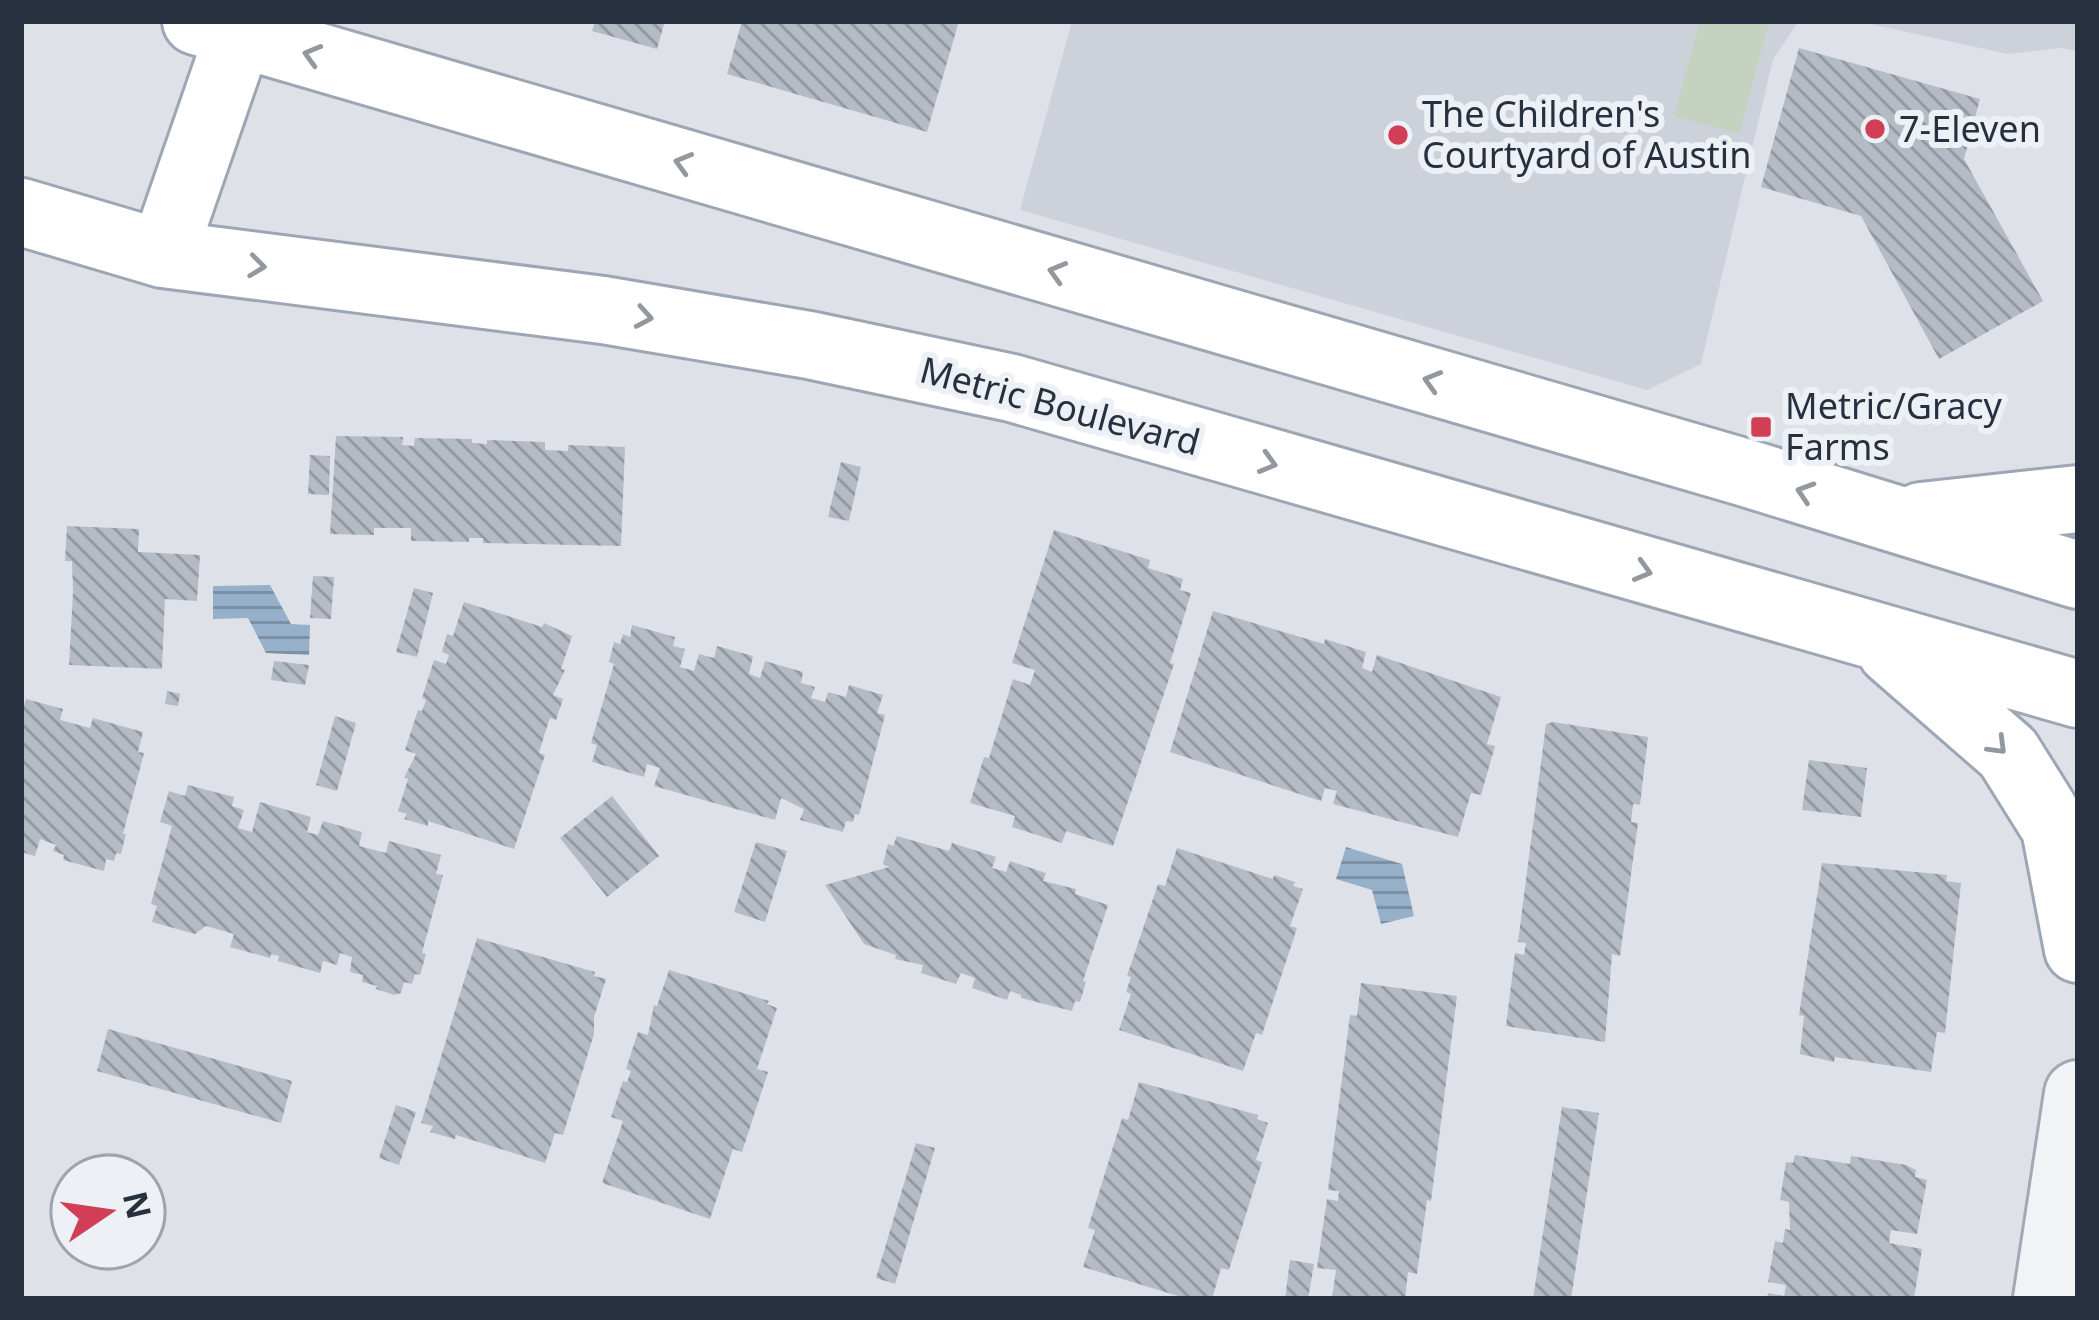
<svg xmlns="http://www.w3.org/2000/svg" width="2099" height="1320" viewBox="0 0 2099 1320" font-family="'Noto Sans',sans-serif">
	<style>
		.built { fill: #ccd1da }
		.green { fill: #c4d2bf }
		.water { fill: url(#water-rules) }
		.building { fill: url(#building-back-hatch) }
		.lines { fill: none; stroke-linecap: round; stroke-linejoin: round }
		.minor-casing { stroke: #a3a9b2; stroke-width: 72 }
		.major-casing { stroke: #9da6b4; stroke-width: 72 }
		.minor { stroke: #f1f3f6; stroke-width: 66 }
		.major { stroke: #fff; stroke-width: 66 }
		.oneway { stroke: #93989f }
		.poi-dot { fill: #d23e55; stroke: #edf1f6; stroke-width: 4.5 }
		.labels { text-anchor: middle; stroke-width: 12; stroke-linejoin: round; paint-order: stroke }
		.poi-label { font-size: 36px; fill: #27303f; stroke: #edf1f6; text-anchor: start }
		.street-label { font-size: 36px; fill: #27303f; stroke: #edf1f6 }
	</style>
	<defs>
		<pattern id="water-rules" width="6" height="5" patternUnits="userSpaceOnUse" patternTransform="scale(3)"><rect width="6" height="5" fill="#97b0c9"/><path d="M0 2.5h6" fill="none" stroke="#7b90a5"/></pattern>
		<pattern id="building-back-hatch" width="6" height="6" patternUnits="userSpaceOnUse" patternTransform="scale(3)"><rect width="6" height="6" fill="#b5bbc5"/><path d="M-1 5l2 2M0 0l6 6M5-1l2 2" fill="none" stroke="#9398a1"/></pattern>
	</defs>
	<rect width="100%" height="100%" fill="#dee2e8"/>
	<path class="built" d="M1072,21H1799L1773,59L1701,364L1647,390L1020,210Z
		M1856,21H2078V51L2061,48L2008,54Z"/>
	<path class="green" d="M1700,21H1769L1739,134L1674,116Z"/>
	<path class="water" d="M270,585L291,624L310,625L309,655L266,653L248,618L213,619V586Z
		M1346,847L1402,864L1414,916L1381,924L1372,890L1336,879Z"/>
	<path class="building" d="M595,21H665L657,49L592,31Z
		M742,21H959L927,132L727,74Z
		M1799,48L1980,99L1964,159L2043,301L1939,359L1861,216L1761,187Z
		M336,436L403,437L402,445L414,446L415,438L472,439V443L487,444V440L545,442V450L568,451V445L625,447L621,546L483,543V538H469V542L411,541V528H374V535L330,534Z
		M310,455L330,456L329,495L308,494Z
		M841,462L861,467L849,521L828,517Z
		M67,526L139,529L138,552L200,555L197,601L165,599L162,669L69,665L73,592L72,561H65Z
		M1054,530L1150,560L1148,568L1183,579L1180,590L1191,593L1170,663L1174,664L1113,846L1066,831L1062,843L1012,827L1015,816L970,803L984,757L989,758L1013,679L1030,685L1035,670L1012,663Z
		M313,576L334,577L331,619L310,618Z
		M414,588L433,593L417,657L396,652Z
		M464,602L542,627L544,623L572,636L561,669L565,670L553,695L563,699L556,720L550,718L544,736L539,753L545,755L514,849L428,821V826L404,819L407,814L398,811L408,779L404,778L416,754L405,750L418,710L422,711L426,700L422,698L434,660L446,664L449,655L442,652L447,634L453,636Z
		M1213,611L1324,644L1325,639L1366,652L1362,668L1372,672L1377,655L1501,697L1487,744L1495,746L1481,795L1471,793L1458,837L1333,804L1337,791L1325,788L1321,801L1170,752Z
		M632,625L675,637L673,646L685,649L680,667L694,671L699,654L714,658L717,646L753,656L749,674L760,678L765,661L803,672L801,683L815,687L811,698L825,702L828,692L846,697L849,685L883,695L877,713L885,715L859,815L855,814L853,822L846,821L843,832L800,820L804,809L781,798L775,820L654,786L660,768L647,764L644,777L592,762L597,745L591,743L614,664L609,662L614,642L620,644L623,634L630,637Z
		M274,661L309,665L305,685L271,680Z
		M167,691L180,694L178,706L165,704Z
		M26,699L63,709L60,720L90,728L93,718L143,732L138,752L144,753L123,834H126L121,854L116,853L114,861L106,859L104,871L63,860L64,855L53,851L56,845L40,839L35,856L21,852V714Z
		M335,716L356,723L337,791L316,785Z
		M1553,722L1648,737L1640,805L1633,804L1631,822L1638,823L1620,956L1612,954L1605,1042L1506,1026L1515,953L1524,955L1526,943L1518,942L1546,724Z
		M1809,760L1867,768L1861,817L1802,810Z
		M188,785L234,797L232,806L244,810L238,828L252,832L260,802L311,817L307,832L318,835L323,821L362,832L359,846L386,853L389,841L441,855L436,874L443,875L422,953L426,954L420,975L415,974L412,984L404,982L401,993L394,995L376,989L377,986L362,982L363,975L350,972L352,957L340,953L337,965L323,961L320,973L278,961L279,956L271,954L270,958L230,947L234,934L206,926L195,934L152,922L157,906L151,904L172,826L160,822L169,791L185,796Z
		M612,796L659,856L607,897L560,838Z
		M897,836L949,851L952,843L996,857L992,868L1006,872L1010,861L1046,873L1043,881L1076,889L1075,894L1108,905L1083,981L1086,982L1080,1002L1075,1001L1072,1011L1021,998V995L1010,991L1007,1000L972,988L975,978L961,973L956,984L921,973L923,965L895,959L896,955L864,944L825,885L889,867L883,864L888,844L893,846Z
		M756,842L787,851L765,922L734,912Z
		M1177,848L1273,879L1274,875L1295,882L1293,886L1303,889L1290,926L1297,928L1262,1035L1256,1033L1243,1071L1119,1030L1131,994L1126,992L1131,977L1127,976L1158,884L1165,886Z
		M1822,863L1947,875L1946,881L1961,883L1945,1033L1937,1032L1931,1072L1835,1057L1834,1062L1800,1054L1804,1016L1799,1015Z
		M477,938L595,972L594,976L606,979L594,1017V1034L563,1135L555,1133L545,1163L456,1135L455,1139L430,1132L433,1126L421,1123Z
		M669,970L769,1001L767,1004L777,1008L757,1069L768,1072L742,1152L733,1149L710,1219L602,1183L623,1121L611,1117L623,1081L627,1082L631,1071L626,1069L638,1032L648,1035L654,1005L657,1006Z
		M1361,983L1457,996L1431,1201L1427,1200L1417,1274L1408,1272L1405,1299H1332L1336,1270L1317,1268L1327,1199L1338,1201L1339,1191L1328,1190L1350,1015L1357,1016Z
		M108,1029L292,1081L281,1123L97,1071Z
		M1139,1082L1258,1115L1257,1119L1268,1123L1256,1160L1262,1162L1229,1270L1221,1268L1212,1299H1188L1083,1267L1095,1230L1088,1228L1122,1118L1128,1120Z
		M396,1105L416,1112L399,1165L379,1158Z
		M1562,1107L1599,1113L1571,1299H1533Z
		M916,1143L935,1148L895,1284L876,1278Z
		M1795,1155L1850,1164L1851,1156L1906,1165L1916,1170L1915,1177L1927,1180L1917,1234L1891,1230L1889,1243L1922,1249L1914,1299H1767L1768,1293L1784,1296L1786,1285L1768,1282L1775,1241L1783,1243L1785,1229L1790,1230L1789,1202L1780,1200L1786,1162L1793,1163Z
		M1290,1260L1314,1264L1308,1299H1285Z"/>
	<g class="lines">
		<g class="minor-casing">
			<path id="minor" d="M2047,1299L2078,1094"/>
		</g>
		<g class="major-casing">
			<path id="major" d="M196,21L1743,472L2078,575
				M21,212L163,254L603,310L809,345L1012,388L2078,694
				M163,254L239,34
				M1921,516L2078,499
				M1891,651L2008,753L2055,828L2078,949"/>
		</g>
		<use href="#minor" class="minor"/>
		<use href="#major" class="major"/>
	</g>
	<defs><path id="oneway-chevron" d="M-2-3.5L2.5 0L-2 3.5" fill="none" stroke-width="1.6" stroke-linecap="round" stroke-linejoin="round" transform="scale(3)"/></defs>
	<g class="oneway">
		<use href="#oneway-chevron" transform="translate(312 55) rotate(-164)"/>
		<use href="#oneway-chevron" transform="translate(683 163) rotate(-164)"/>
		<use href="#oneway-chevron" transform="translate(257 266) rotate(7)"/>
		<use href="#oneway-chevron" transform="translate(1057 272) rotate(-164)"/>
		<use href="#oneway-chevron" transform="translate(644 317) rotate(10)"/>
		<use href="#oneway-chevron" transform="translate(1432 381) rotate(-164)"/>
		<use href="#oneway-chevron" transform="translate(1268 463) rotate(16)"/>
		<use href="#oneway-chevron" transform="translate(1805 492) rotate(-162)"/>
		<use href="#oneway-chevron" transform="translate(1643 571) rotate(16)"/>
		<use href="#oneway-chevron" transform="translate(1998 746) rotate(45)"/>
	</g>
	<g class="poi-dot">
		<circle cx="1875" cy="129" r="12"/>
		<circle cx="1398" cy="135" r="12"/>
		<rect x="1749" y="415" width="24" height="24" rx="6"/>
	</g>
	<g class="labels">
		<g class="poi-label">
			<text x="1422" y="127">The Children's<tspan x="1422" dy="41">Courtyard of Austin</tspan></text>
			<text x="1899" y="142">7-Eleven</text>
			<text x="1785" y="419">Metric/Gracy<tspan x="1785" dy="41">Farms</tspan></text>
		</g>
		<g class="street-label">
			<text transform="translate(1060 406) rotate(15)" y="13">Metric Boulevard</text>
		</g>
	</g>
	<rect width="2099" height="1320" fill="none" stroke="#27303f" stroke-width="48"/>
	<g transform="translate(108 1212) rotate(77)"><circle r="57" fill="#edf1f6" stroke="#9ea4ad" stroke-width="3"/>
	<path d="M0-9L21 45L0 30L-21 45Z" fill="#d23e55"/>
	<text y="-18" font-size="33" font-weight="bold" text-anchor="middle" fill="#27303f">N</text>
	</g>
</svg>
